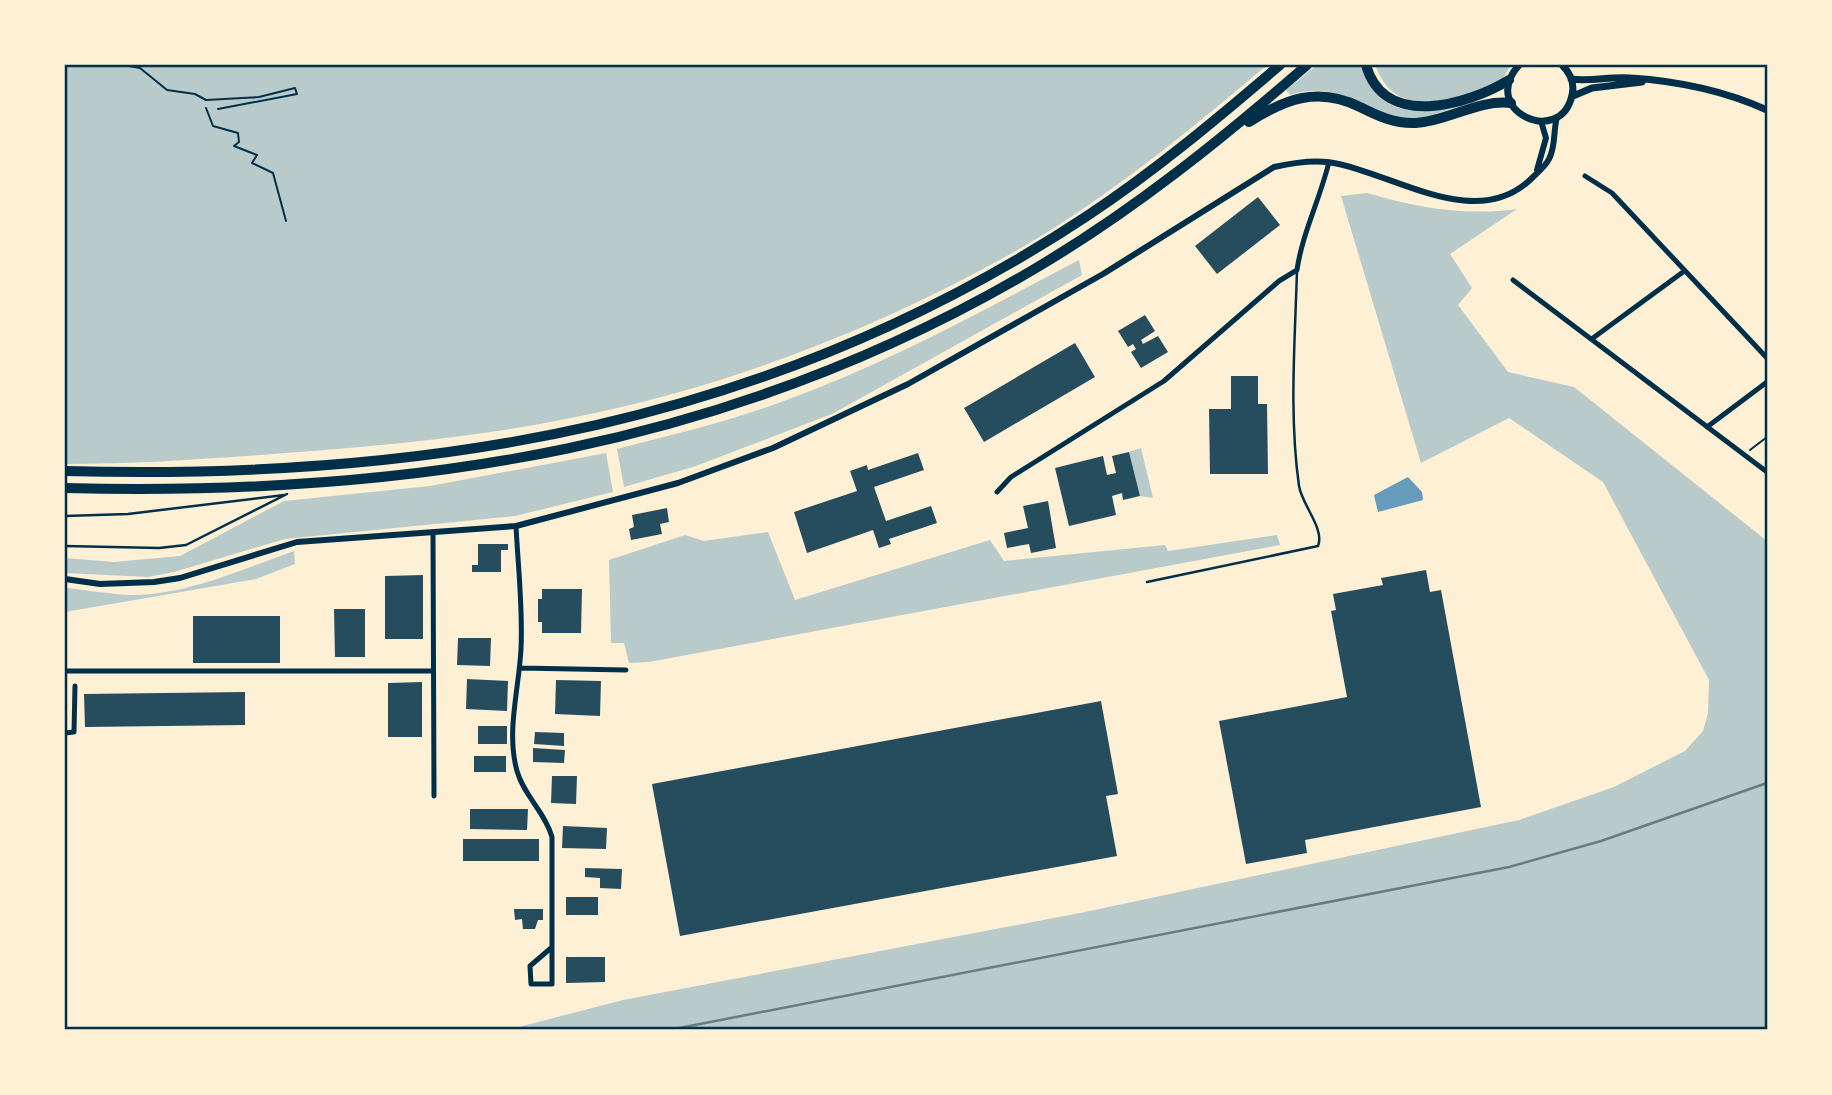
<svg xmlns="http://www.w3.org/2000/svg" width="1832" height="1095" viewBox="0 0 1832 1095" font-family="'Work Sans',sans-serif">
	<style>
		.green { fill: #b9caca }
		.water { fill: #669bbc }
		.building { fill: #264d5e }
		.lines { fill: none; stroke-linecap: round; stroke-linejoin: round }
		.path { stroke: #003049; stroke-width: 2 }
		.service { stroke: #003049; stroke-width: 2.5 }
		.minor { stroke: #003049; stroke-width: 5 }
		.tertiary { stroke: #003049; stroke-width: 6 }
		.secondary { stroke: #003049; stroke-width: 7 }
		.motorway { stroke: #003049; stroke-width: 10 }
		.rail { stroke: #657d81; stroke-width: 2.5 }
		.neatline { fill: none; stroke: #003049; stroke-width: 2.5 }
	</style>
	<rect width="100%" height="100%" fill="#fdf0d5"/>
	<path class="green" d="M65,65H1267C1190,130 1109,197 1021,248C885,326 726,388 571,418C482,436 390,445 299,452C221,458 143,464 65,464Z
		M1317,65H1361C1380,116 1411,115 1459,105C1442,112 1424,120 1406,118C1362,113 1339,79 1290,95L1286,90Z
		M1375,65H1511C1508,69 1506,75 1502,79C1493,89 1475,93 1462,96C1422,104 1392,109 1375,65Z
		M1367,193C1418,208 1465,216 1517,209L1450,254L1472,288L1458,305L1508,372L1574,387L1767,541V1030H507L623,1000L1085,912L1519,820L1614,787L1685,751L1703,731L1708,713L1709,680L1603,482L1509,418L1421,463L1341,196Z
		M1079,260L1082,275L832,414L696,466L624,487L617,449C672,435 727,422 781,402C884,365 982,311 1079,260Z
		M1141,448L1153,498L1140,496L1129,452Z
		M606,453L613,492L515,516L285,539L174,572L148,577L65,573V558L114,562L180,556L284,501L430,486Z
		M768,532L795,600L990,540L1004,561L1165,545L1168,551L1277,535L1280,545L649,662L629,663L624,643H611L609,560L685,535L704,541Z
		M294,551L295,564L256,579L65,612V588C86,590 109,594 130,595C185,596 243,569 294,551Z"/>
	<path class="water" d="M1408,477L1422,492L1423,500L1378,512L1374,495Z"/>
	<path class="building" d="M1258,197L1280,225L1217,274L1195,246Z
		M1145,315L1155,331L1141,340L1143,344L1158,336L1168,352L1141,368L1131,352L1136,349L1133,344L1128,347L1118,331Z
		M1075,343L1095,377L984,442L964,408Z
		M1231,376H1258V404H1267L1268,474H1210L1209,409H1231Z
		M1129,452L1140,496L1123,500L1122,493L1112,496L1116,515L1069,526L1055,468L1103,456L1107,475L1116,473L1112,456Z
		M918,453L924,470L874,487L886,521L931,506L937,523L889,539L891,544L879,548L873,530L807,553L794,512L857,491L850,471L867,465L868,470Z
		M1048,501L1056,548L1031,553L1029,544L1007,548L1004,533L1028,528L1023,506Z
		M667,508L669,522L660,524L662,534L631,540L629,529L634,527L632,515Z
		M478,544H508V550H501V572H472V565H478Z
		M1426,570L1430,592L1441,590L1481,807L1305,840L1307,853L1246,864L1219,721L1347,697L1331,611L1336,610L1333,594L1383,585L1381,578Z
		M423,575V639H385V576Z
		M542,589H582L581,633H542V622H538V599H542Z
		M334,609H365V657H335Z
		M193,616H280V663H193Z
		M458,638H491L490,666L457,665Z
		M467,679L508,681L507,711L466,709Z
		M556,680L601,681L600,716L555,714Z
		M422,682V737H388V683Z
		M245,692V725L85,727L84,694Z
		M1101,701L1118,794L1106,796L1117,856L680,936L652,784Z
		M478,726H507V744H478Z
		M535,732L564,733V746L534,744Z
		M533,748L565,750L564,763L533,762Z
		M474,756H506V772H474Z
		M552,776H577L576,804L551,803Z
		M470,809H528L527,830L470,829Z
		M563,826L607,828L606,849L562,848Z
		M463,839H539V861H463Z
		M585,868L622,869L621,889L600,888V878L585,877Z
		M566,897H598V915H566Z
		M514,909H543V920H538L535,929H523L522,919L515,920Z
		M566,957H605V982L566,983Z"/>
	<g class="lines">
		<path class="path" d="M123,65L140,68L167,90L195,94L206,100L259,97L295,88L297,94L218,109
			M206,108L213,126L238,133L239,142L234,146L257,155L252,163L273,173L286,221
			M1750,450L1767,437"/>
		<path class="service" d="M65,516L128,514L284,495
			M65,546L159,548L186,545L287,494
			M1147,582L1318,546C1325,529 1302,505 1299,486C1289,415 1295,342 1297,270"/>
		<path class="minor" d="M1585,176L1612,193L1767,358
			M1513,280L1767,472
			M1593,338L1683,272
			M1707,427L1767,382
			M997,492L1011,477L1164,381L1279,281L1297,270C1302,234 1320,199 1329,162
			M516,526C518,566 523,608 521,649C519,689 506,732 517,771C524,796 545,812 552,837V984H531L530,966L551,948
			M433,532L434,796
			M520,668L626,670
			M65,671H433
			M65,733L74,732L75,686"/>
		<path class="tertiary" d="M1537,170L1546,138L1541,121
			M65,579L100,584L154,582L180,578L297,542L516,526L678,483L773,448L908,384L1103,274L1274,167C1292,163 1309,160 1327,162C1390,170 1474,234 1531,179C1537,173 1545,167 1549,159C1556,146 1553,131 1557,117"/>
		<path class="secondary" d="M1519,65C1478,111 1561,148 1572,95C1575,83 1570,73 1562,65
			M1571,79C1591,82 1611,76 1631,78C1677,81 1725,91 1767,110
			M1573,96L1592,88L1642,82"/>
		<path class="motorway" d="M1366,65C1384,130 1468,105 1509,80
			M1249,122C1285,99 1318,86 1360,107C1378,116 1395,124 1416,123C1448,121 1479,99 1511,103
			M65,471C434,481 774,423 1087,216C1155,171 1218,118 1280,65
			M65,488C412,497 734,447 1036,268C1134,210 1222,139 1307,65"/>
		<path class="rail" d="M669,1030L1509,867L1601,841L1767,783"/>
	</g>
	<rect width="1832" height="1095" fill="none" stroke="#fdf0d5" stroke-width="133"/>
	<rect x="66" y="66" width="1700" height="962" class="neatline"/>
</svg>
